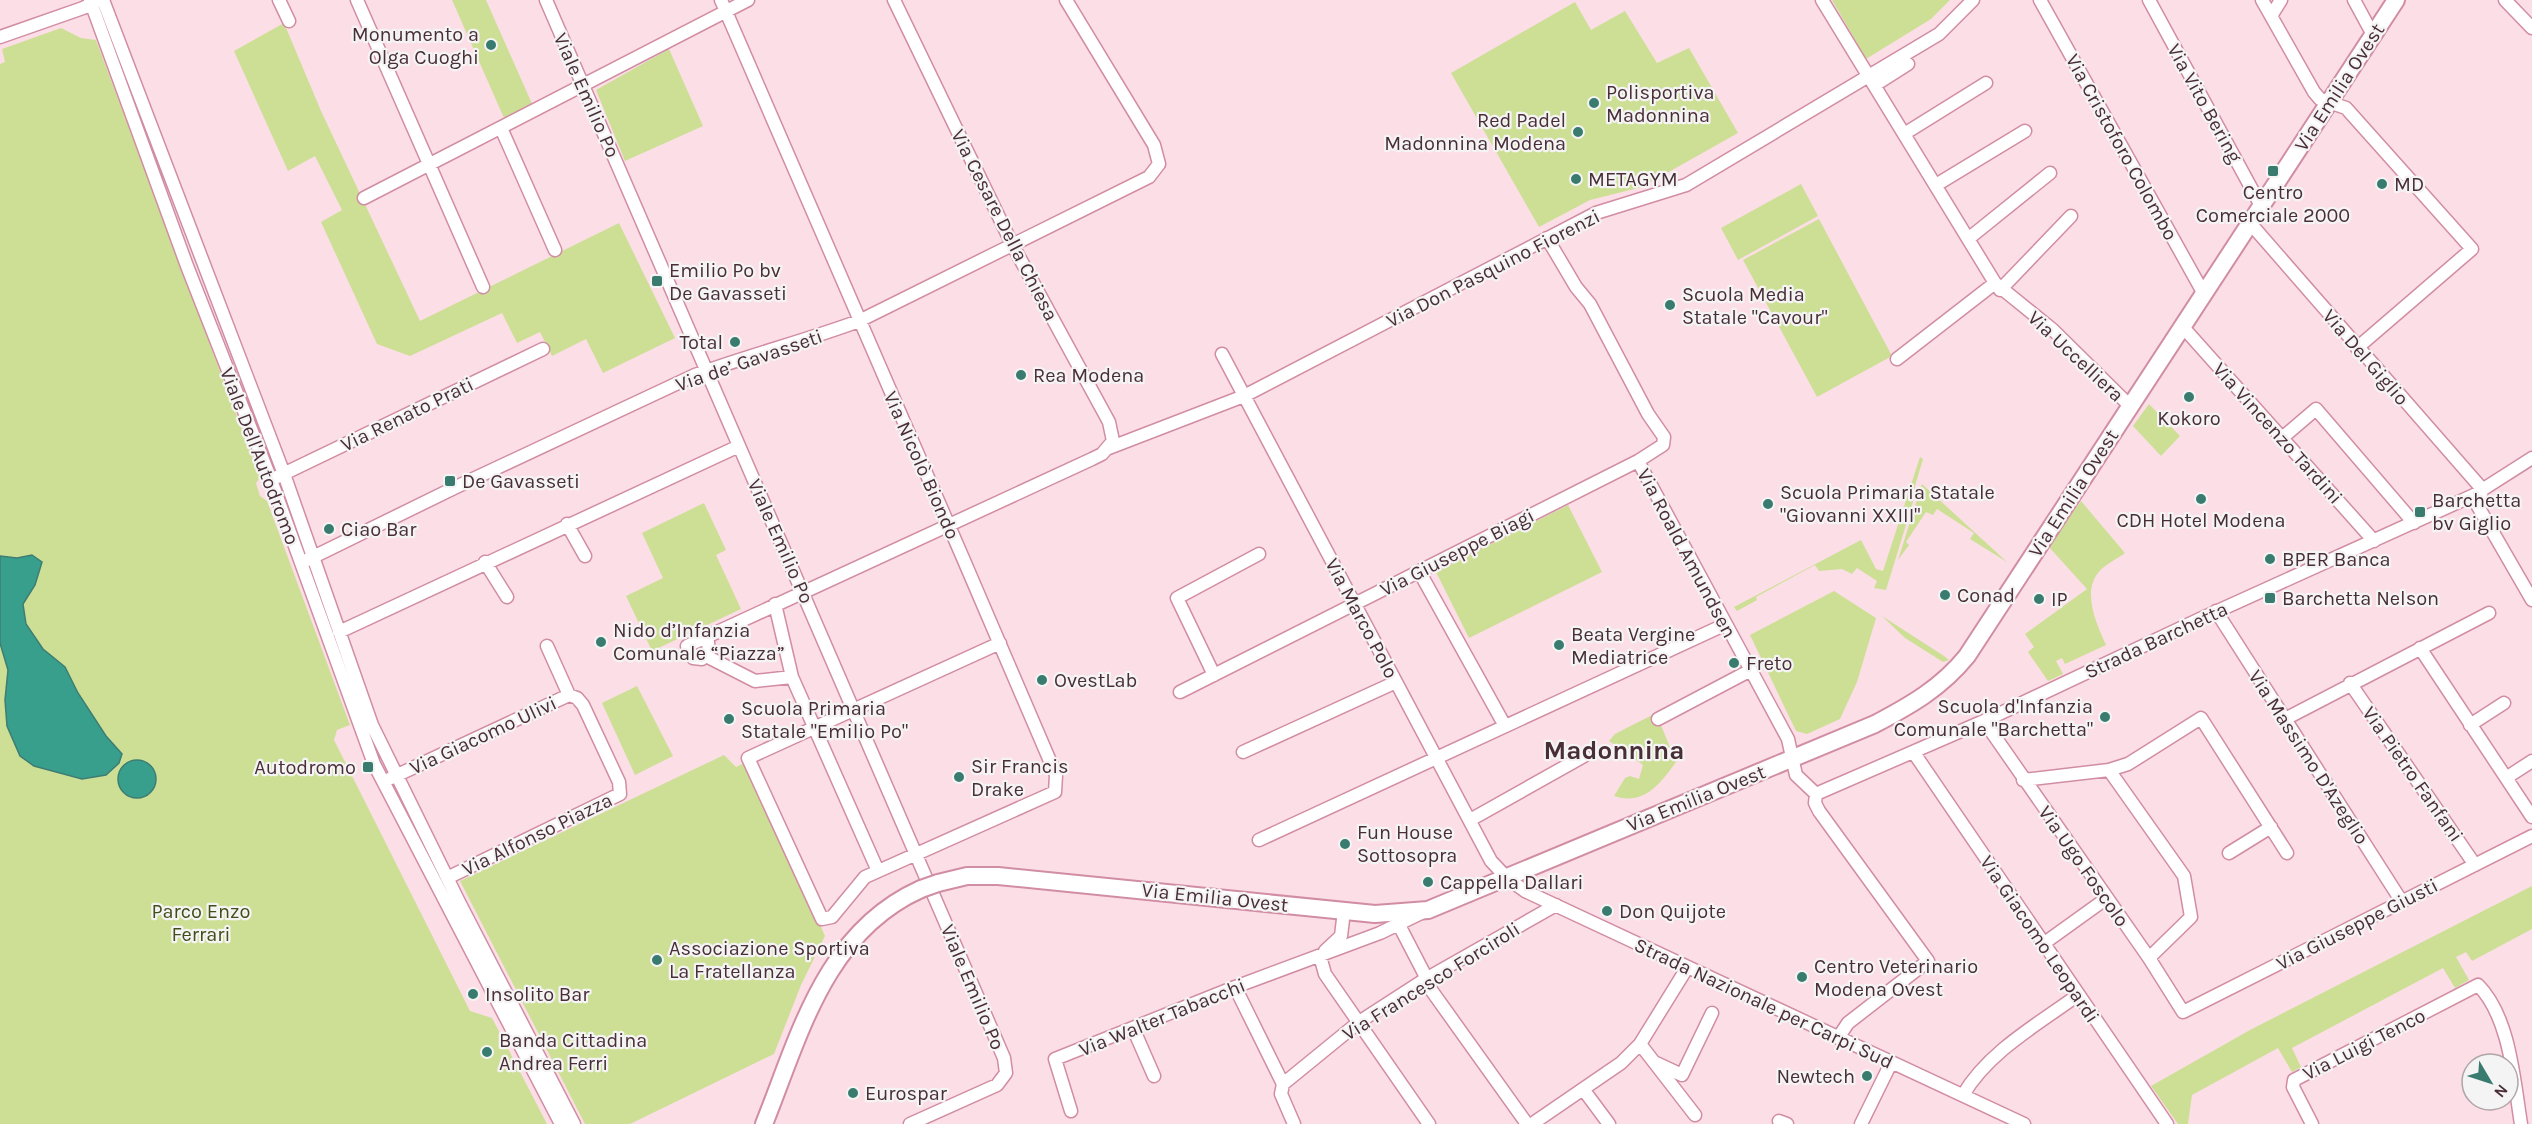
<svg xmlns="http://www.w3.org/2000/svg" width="2532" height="1124" viewBox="0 0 2532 1124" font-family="Karla,sans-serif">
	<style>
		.green { fill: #cddf95 }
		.water { fill: #399f8d; stroke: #3e7d73; stroke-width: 1.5 }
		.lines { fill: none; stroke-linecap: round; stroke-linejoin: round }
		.minor-casing { stroke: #d18da3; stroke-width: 15 }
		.major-casing { stroke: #d18da3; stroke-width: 20 }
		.minor { stroke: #fff; stroke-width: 12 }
		.major { stroke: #fff; stroke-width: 16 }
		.major-bridge-casing { stroke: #d18da3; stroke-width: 20; stroke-linecap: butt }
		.major-bridge { stroke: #fff; stroke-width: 16 }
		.poi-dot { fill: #397c6f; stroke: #f4f4f4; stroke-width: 2 }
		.labels { text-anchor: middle; stroke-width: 4.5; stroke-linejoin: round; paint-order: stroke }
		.poi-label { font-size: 20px; fill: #4a2e37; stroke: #f4f4f4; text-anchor: start }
		.street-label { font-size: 20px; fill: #4a2e37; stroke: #f4f4f4 }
		.park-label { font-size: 20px; fill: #434d18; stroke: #f4f4f4 }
		.district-label { font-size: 26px; font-weight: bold; fill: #4a2e37; stroke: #f4f4f4 }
	</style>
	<rect width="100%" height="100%" fill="#fcdee6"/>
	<path class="green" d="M452,0H486L533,106L504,118Z
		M1832,0H1950L1931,19L1866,59Z
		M1575,2L1591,30L1625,11L1657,63L1689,48L1738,133L1642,187L1590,200L1539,227L1451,73Z
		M284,23L321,111L420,321L619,223L675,338L603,373L586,339L552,356L540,332L517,343L502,313L410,356L377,344L321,222L342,210L315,156L288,171L234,51Z
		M61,28L81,38L96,40L260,478L256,483L260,496L267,501L350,725L337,730L334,740L470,1011L492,1018L547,1124H0V64L5,62L2,49Z
		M669,49L703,126L625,161L596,90Z
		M1801,184L1818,216L1738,260L1721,228Z
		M1819,219L1892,356L1817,397L1743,260Z
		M2149,404L2180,436L2161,456L2133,426Z
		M1920,457L1923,459L1915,486L1916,492L1886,590L1874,588L1877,581L1857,568L1852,574L1842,569L1819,571L1815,565L1756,597L1757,600L1737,611L1734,607L1861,540L1876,569L1883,571Z
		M1922,484L2007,562L1970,539L1974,533L1937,509L1933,515L1926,512L1906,542L1909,545L1898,560Z
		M2081,501L2125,553C2117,559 2104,565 2098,573C2082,593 2097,625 2106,645L2065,664L2062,658L2056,661L2063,674L2048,681L2028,652L2034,647L2025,634L2087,589L2048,546Z
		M704,503L726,550L716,555L741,609L652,651L626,596L663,578L642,533Z
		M1568,505L1602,572L1469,638L1436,572Z
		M1834,591L1876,618L1857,682L1840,719L1807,734L1796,731L1750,635Z
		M1882,616L1944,656L1949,660L1943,662L1905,638Z
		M637,686L673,756L635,775L602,703Z
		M1656,713L1676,762C1660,784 1644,806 1614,796L1625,778L1630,776L1639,779L1643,765L1609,741L1615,734Z
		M724,755L736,767L748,761L825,936L801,985L774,1054L630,1124H585L460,881Z
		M2532,886V929L2472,961L2466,952L2456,957L2469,980L2455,988L2443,968L2292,1048L2301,1067L2292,1072L2278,1048L2192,1095L2188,1124H2178L2151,1086L2250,1030Z"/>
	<path class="water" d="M32,555L42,562L35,585L23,604L26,624L43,649L65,667L78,693L106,736L122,754L119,763L106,775L82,779L34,766L20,756L7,726L5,700L8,670L0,643V556L17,558Z
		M118 779a19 19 0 1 1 38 0a19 19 0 1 1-38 0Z"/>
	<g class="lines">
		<g class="minor-casing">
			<path id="minor" d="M90,0L187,266L271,480L374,764L561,1124
				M103,0L284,474L372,725L459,902L574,1124
				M279,0L289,21
				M357,0L483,287
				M546,0L1004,1058L1006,1073L997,1085L910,1124
				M721,0C832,259 946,516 1056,775L1055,792L865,877L832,917L822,919L748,758L1000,643
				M1822,0L1995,283L2053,330L2130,406
				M2040,0L2204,294
				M2149,0L2261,206
				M2262,0L2314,92L2320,99L2346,108L2472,249L2357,348
				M2354,0L2373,35
				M2505,0L2532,28
				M2271,16L2281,0
				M0,37L83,8L96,1
				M1875,85L1908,64
				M501,128L555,250
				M1904,134L1986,83
				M1936,185L2025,131
				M364,198L748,0
				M2250,223L2483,490L2476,503L2532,600
				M1968,239L2050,173
				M2000,290L2071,216
				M2182,326L2374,541
				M1222,354L1491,861L1507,878L1525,891L2024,1124
				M1897,359L1995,283
				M2282,438L2316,409L2414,523
				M1109,448L1244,396L1596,213L1686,185L1939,34L1973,0
				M1638,461L1788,739L1796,775L1816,794L1984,721L2200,619L2474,495L2532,458
				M277,477L543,349
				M567,524L585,556
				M307,560L454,488L695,375C749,355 805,341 859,321L1149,177L1159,164L1154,145L1066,0
				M485,562L507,597
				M1419,571L1505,726
				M775,604L792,677L878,871
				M2216,611L2402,902
				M339,632L739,446
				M705,638L708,642L709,652L702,659L693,658L687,646L1092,459L1102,454L1113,441L1109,422L1012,244L894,0
				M2420,648L2532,817
				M706,656L755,681L792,677
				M1214,675L1177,598L1259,554
				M2350,683L2475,865
				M1180,692L1638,461L1663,445L1664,437L1648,414L1590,304L1576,287L1547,238
				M1658,719L1751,670
				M2285,719L2489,613
				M1984,721L2149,958L2183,1012L2532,836
				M2470,725L2504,703
				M1243,752L1396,682
				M1914,753L2167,1124
				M2109,770L2184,876L2191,917L2149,958
				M391,778L569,695L547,646
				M2506,778L2532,761
				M2023,780L2109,770L2128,764L2201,718L2287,853
				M1816,794L1815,803L1819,811L1928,961L1848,1023L1838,1038
				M1470,820L1584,756
				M1259,840L1724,625
				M2229,853L2271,827
				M447,878L620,794L619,782L583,705L577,698L569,695
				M1399,925L1427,979
				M2043,944L2107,898
				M1325,951L1341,936L1344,911
				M1320,956L1325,974L1429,1124
				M1424,980L1527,1124
				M1235,987L1283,1084L1359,1022L1424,980L1556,905
				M1133,1028L1154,1076
				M1640,1044L1695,1115
				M1654,1062L1682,1075L1712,1013
				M1283,1084L1281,1094L1294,1124
				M1583,1089L1609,1124
				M1963,1095C1988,1052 2038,1024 2078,995
				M1071,1111L1055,1059L1235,987L1380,933L1421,913
				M1779,1121L1787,1124
				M1532,1124L1621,1063L1640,1044L1687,968
				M1861,1124L1891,1063
				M2312,1124L2293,1087L2294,1080L2478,985C2510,1017 2514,1081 2521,1124"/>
		</g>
		<g class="major-casing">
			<path id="major" d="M938,883L967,876H998L1375,914L1428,910L1875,724C1911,705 1941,688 1967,656L2396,0
				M764,1124C800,1034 825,932 921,889"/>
		</g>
		<use href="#minor" class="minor"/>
		<use href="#major" class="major"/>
		<g class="major-bridge-casing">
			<path id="major-bridge" d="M921,889L938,883"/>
		</g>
		<use href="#major-bridge" class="major-bridge"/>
	</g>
	<g class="poi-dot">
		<circle cx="491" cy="45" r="6"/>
		<circle cx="1594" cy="103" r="6"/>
		<circle cx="1578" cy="132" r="6"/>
		<rect x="2267" y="165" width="12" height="12" rx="3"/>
		<circle cx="1576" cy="179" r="6"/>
		<circle cx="2382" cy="184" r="6"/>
		<rect x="651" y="275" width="12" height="12" rx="3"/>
		<circle cx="1670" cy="305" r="6"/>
		<circle cx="735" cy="342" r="6"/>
		<circle cx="1021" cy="375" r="6"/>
		<circle cx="2189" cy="397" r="6"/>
		<rect x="444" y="475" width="12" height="12" rx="3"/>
		<circle cx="2201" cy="499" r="6"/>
		<circle cx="1768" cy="504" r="6"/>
		<rect x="2414" y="506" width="12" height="12" rx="3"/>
		<circle cx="329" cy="529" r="6"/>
		<circle cx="2270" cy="559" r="6"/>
		<circle cx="1945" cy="595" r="6"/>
		<rect x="2264" y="592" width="12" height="12" rx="3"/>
		<circle cx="2039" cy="599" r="6"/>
		<circle cx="601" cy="642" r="6"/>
		<circle cx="1559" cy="645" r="6"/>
		<circle cx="1734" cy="663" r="6"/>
		<circle cx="1042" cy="680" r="6"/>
		<circle cx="2105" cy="717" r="6"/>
		<circle cx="729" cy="719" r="6"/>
		<rect x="362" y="761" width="12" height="12" rx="3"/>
		<circle cx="959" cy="777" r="6"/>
		<circle cx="1345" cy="844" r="6"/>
		<circle cx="1428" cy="882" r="6"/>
		<circle cx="1607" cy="911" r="6"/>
		<circle cx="657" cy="960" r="6"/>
		<circle cx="1802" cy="977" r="6"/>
		<circle cx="473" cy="994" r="6"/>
		<circle cx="487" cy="1052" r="6"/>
		<circle cx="1867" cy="1076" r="6"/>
		<circle cx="853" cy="1093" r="6"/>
	</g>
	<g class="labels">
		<g class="poi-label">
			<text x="479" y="41" text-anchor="end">Monumento a<tspan x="479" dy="23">Olga Cuoghi</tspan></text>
			<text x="1606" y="99">Polisportiva<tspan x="1606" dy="23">Madonnina</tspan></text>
			<text x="1566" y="127" text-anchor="end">Red Padel<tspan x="1566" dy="23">Madonnina Modena</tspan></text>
			<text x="1588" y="186">METAGYM</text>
			<text x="2394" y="191">MD</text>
			<text x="2273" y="199" text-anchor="middle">Centro<tspan x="2273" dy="23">Comerciale 2000</tspan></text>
			<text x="669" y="277">Emilio Po bv<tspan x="669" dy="23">De Gavasseti</tspan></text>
			<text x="1682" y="301">Scuola Media<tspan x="1682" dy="23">Statale "Cavour"</tspan></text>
			<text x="723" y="349" text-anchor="end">Total</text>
			<text x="1033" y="382">Rea Modena</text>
			<text x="2189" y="425" text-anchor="middle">Kokoro</text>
			<text x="462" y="488">De Gavasseti</text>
			<text x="1780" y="499">Scuola Primaria Statale<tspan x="1780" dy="23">"Giovanni XXIII"</tspan></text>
			<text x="2432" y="507">Barchetta<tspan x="2432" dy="23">bv Giglio</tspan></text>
			<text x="2201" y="527" text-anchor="middle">CDH Hotel Modena</text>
			<text x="341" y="536">Ciao Bar</text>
			<text x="2282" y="566">BPER Banca</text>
			<text x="1957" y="602">Conad</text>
			<text x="2282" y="605">Barchetta Nelson</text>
			<text x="2051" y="606">IP</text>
			<text x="613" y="637">Nido d’Infanzia<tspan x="613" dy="23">Comunale “Piazza”</tspan></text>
			<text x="1571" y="641">Beata Vergine<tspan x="1571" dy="23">Mediatrice</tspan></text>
			<text x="1746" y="670">Freto</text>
			<text x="1054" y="687">OvestLab</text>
			<text x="2093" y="713" text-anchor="end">Scuola d'Infanzia<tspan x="2093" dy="23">Comunale "Barchetta"</tspan></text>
			<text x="741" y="715">Scuola Primaria<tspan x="741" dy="23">Statale "Emilio Po"</tspan></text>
			<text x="971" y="773">Sir Francis<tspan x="971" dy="23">Drake</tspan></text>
			<text x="356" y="774" text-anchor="end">Autodromo</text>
			<text x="1357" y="839">Fun House<tspan x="1357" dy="23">Sottosopra</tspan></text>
			<text x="1440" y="889">Cappella Dallari</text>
			<text x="1619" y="918">Don Quijote</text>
			<text x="669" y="955">Associazione Sportiva<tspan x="669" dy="23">La Fratellanza</tspan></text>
			<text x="1814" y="973">Centro Veterinario<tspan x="1814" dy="23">Modena Ovest</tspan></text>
			<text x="485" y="1001">Insolito Bar</text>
			<text x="499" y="1047">Banda Cittadina<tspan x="499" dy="23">Andrea Ferri</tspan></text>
			<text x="1855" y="1083" text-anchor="end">Newtech</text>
			<text x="865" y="1100">Eurospar</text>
		</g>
		<g class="street-label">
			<text transform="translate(2339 87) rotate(-57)" y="7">Via Emilia Ovest</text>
			<text transform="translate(587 95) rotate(66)" y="7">Viale Emilio Po</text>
			<text transform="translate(2205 103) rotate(61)" y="7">Via Vito Bering</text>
			<text transform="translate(2122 147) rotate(61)" y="7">Via Cristoforo Colombo</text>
			<text transform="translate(1005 225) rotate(63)" y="7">Via Cesare Della Chiesa</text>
			<text transform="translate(1493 268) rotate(-27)" y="7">Via Don Pasquino Fiorenzi</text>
			<text transform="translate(2076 356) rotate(43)" y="7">Via Uccelliera</text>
			<text transform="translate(2366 357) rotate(49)" y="7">Via Del Giglio</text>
			<text transform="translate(749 360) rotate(-19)" y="7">Via de’ Gavasseti</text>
			<text transform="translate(407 414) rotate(-26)" y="7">Via Renato Prati</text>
			<text transform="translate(2278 433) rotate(48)" y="7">Via Vincenzo Tardini</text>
			<text transform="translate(260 456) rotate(69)" y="7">Viale Dell'Autodromo</text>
			<text transform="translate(922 465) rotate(66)" y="7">Via Nicolò Biondo</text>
			<text transform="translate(2073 493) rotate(-57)" y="7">Via Emilia Ovest</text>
			<text transform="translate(781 541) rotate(66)" y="7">Viale Emilio Po</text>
			<text transform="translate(1457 552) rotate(-27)" y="7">Via Giuseppe Biagi</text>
			<text transform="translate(1687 553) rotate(62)" y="7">Via Roald Amundsen</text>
			<text transform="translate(1362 618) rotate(62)" y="7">Via Marco Polo</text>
			<text transform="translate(2156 640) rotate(-25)" y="7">Strada Barchetta</text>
			<text transform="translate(483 735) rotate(-25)" y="7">Via Giacomo Ulivi</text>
			<text transform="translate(2309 757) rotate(57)" y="7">Via Massimo D'Azeglio</text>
			<text transform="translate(2413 774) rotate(55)" y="7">Via Pietro Fanfani</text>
			<text transform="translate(1696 798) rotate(-22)" y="7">Via Emilia Ovest</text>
			<text transform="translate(537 834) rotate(-26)" y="7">Via Alfonso Piazza</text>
			<text transform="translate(2084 866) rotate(55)" y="7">Via Ugo Foscolo</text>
			<text transform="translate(1215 897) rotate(6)" y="7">Via Emilia Ovest</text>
			<text transform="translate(2357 924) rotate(-27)" y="7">Via Giuseppe Giusti</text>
			<text transform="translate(2040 939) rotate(56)" y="7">Via Giacomo Leopardi</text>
			<text transform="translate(1431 981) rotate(-32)" y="7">Via Francesco Forciroli</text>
			<text transform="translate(973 987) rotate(67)" y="7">Viale Emilio Po</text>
			<text transform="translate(1764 1003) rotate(25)" y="7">Strada Nazionale per Carpi Sud</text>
			<text transform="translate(1162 1017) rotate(-22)" y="7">Via Walter Tabacchi</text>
			<text transform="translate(2364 1044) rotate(-27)" y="7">Via Luigi Tenco</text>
		</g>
		<g class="park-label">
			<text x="201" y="918">Parco Enzo<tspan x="201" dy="23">Ferrari</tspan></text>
		</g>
		<g class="district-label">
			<text x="1614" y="759">Madonnina</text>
		</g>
	</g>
	<g transform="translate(2490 1082) rotate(129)"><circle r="28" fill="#f4f4f4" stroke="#b0a5a8" stroke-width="1.5"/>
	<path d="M0-4.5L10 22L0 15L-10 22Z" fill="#397c6f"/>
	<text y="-9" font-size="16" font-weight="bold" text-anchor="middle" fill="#4a2e37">N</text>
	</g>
</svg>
